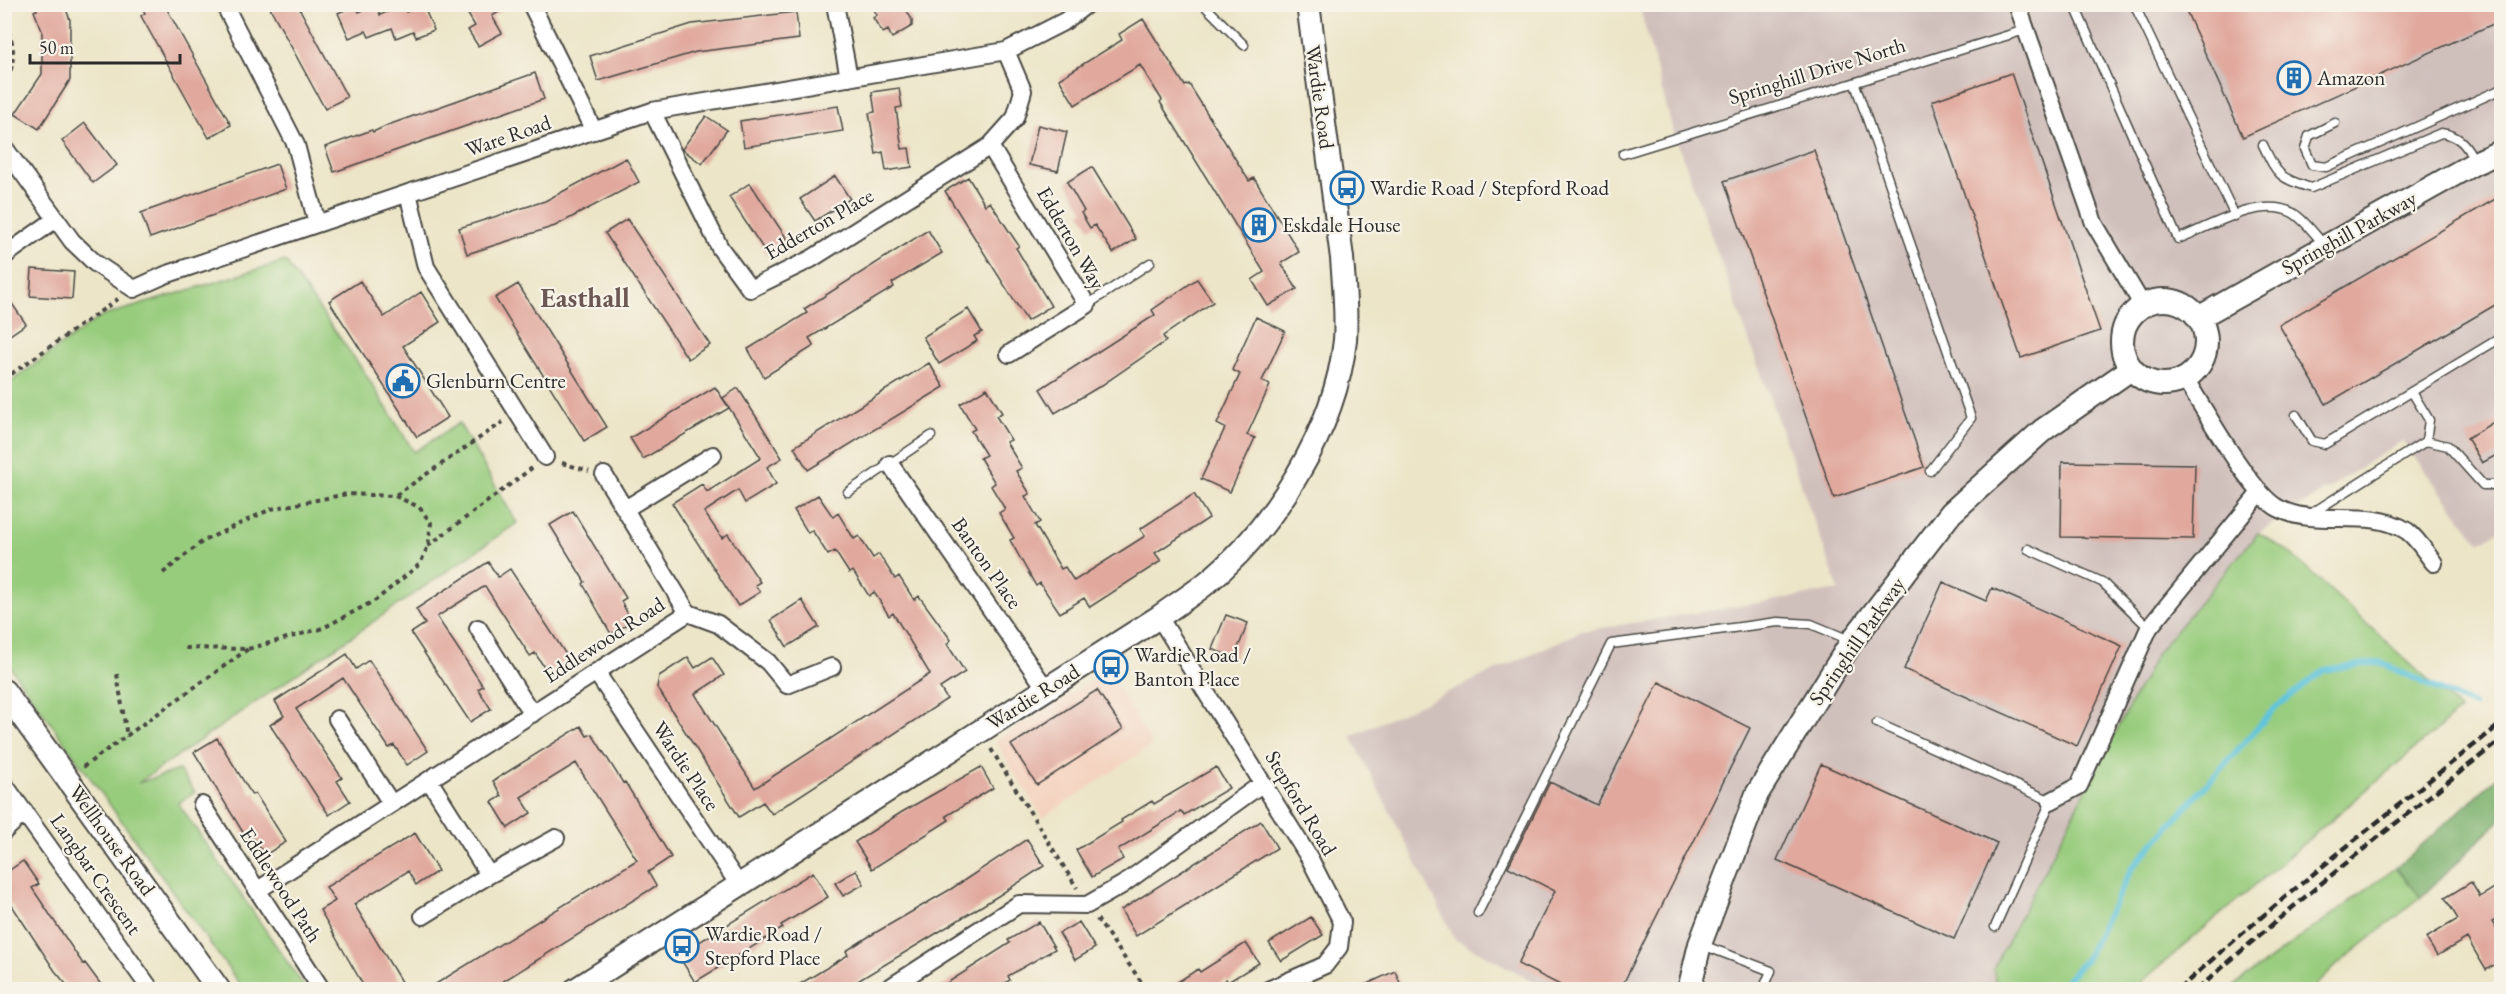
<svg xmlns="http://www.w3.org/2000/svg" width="2506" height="994" viewBox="0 0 2506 994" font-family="'EB Garamond',serif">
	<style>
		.built { fill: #f4d3c0 }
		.industrial { fill: #d0c0bc }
		.green { fill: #98cc7d; stroke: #627c54; stroke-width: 1.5 }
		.forest { fill: #7ab06c; stroke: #526e4c; stroke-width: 1.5 }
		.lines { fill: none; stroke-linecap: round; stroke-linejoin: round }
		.stream { stroke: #5ec4dc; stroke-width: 6 }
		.building { fill: #e1a99e }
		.lane-casing { stroke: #484743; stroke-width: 11 }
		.street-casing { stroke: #484743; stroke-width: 20 }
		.secondary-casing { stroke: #484743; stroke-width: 26 }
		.path { stroke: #484743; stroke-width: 4; stroke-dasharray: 4.5 4.5; stroke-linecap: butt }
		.lane { stroke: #fff; stroke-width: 8 }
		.street { stroke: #fff; stroke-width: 16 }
		.secondary { stroke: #fff; stroke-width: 22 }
		.rail { stroke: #2b2b2b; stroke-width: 4.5; stroke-dasharray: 9 4.5; stroke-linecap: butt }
		.labels { text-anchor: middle; stroke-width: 4.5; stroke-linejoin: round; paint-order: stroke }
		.street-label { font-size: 21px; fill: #2b2b2b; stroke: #f7f3e8 }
		.poi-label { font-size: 21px; fill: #2b2b2b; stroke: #f7f3e8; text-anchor: start }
		.district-label { font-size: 27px; font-weight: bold; fill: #6b5753; stroke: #f7f3e8 }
	</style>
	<rect width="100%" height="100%" fill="#f7f3e8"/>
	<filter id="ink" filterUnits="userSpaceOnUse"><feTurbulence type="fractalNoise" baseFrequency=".0167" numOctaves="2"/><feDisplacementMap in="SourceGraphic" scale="12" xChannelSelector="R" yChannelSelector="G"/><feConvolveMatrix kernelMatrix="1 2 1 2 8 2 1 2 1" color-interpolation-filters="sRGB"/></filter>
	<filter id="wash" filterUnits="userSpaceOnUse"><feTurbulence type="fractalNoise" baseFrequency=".008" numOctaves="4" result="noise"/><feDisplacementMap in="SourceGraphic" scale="24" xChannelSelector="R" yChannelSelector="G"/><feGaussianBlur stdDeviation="1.35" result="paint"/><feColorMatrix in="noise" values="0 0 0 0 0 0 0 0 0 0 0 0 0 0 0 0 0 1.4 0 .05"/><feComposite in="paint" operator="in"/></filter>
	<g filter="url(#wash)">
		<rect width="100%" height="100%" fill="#ece5c8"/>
		<path class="built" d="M1108,671L1152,745L1043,818L995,741Z"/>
		<path class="industrial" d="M1639,5H2501V529L2480,543L2402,441L2258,533L1993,969L1997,989H1548L1455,939L1351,736L1582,631L1839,590L1672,127Z"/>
		<path class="green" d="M285,261L365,373L414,452L459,423L517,523L138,783L179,770L195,792L178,803L306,989H243L5,660V386L100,317Z
			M2258,533L2288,551L2460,710L2133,989H1997L1993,969L2157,653Z
			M2396,868L2421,897L2338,964L2313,989L2228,990Z"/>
		<path class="forest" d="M2501,774V820L2421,897L2396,868Z"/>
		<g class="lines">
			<path class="stream" d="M2059,990L2088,955L2132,868L2274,709L2324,670L2379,662L2474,706"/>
		</g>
		<g id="blocks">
			<path class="building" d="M34,4H64L70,20V80L39,129L15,114L42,74V31L34,11L37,10Z
				M140,4H164L231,125L209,138L141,16L145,13Z
				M268,4H297L347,97L325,109Z
				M462,4H513L492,16L502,33L478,46L468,30L475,26Z
				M871,4H903L912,20V26L892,38L888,30L883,33L873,18L877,15Z
				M2183,4H2502V20L2243,137Z
				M356,5L359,12L376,5L380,15L403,5L406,12L423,5L434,30L416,37L413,31L396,38L392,28L369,37L366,31L349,38L338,13Z
				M796,12L799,39L696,52L598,81L590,56L692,24Z
				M1143,19L1185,86L1189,84L1249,181L1254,178L1299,252L1281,263L1297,289L1268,306L1252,280L1264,272L1160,102L1162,100L1140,65L1075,105L1059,79L1122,40L1119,34Z
				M535,73L544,99L334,172L325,147L372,130L373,132L388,125Z
				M2011,73L2100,331L2021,358L1932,101Z
				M899,88L902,107L896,108L902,149L909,148L912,167L886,171L883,152L876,154L869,113L875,112L872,92Z
				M838,106L843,131L744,147L740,121Z
				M706,116L727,130L702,164L682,149Z
				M85,123L117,165L93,183L62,141Z
				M1038,125L1067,132L1058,171L1029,165Z
				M1814,150L1924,467L1834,498L1724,181Z
				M626,158L639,182L555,226L467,254L459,228L545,201Z
				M277,164L286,189L150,238L141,213Z
				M1092,167L1136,239L1113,253L1095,225L1090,228L1081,213L1084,211L1067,182Z
				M835,176L850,199L815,221L800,199Z
				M968,177L985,205L990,202L1009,231L1019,246L1016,248L1051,306L1027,321L945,191Z
				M750,183L789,242L768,256L729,197Z
				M2502,195V301L2326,404L2279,325Z
				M627,219L710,345L688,359L605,233Z
				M928,230L942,253L892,283L894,287L809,338L814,346L764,377L748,349L807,313L804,309Z
				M32,269L74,272L72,299L30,296Z
				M1197,279L1213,302L1163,336L1166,341L1102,385L1055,413L1040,389L1155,315L1152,310Z
				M360,281L384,317L421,292L440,322L403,346L448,417L417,437L329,301Z
				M518,284L607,427L584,441L495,298Z
				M4,292L26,324L4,339Z
				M968,309L982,332L974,336L977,341L939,364L923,337Z
				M1256,317L1285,331L1262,381L1270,385L1247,435L1255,438L1230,492L1201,479L1225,428L1217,424L1240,374L1232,370Z
				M929,363L944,387L808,470L794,447Z
				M715,387L729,408L643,459L630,438Z
				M738,388L782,458L767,467L776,484L745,503L738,490L704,512L722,538L728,534L760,582L755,585L760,592L738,606L672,503L702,484L707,492L761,458L723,398Z
				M987,388L1002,413L996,416L1011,440L1006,442L1022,468L1016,471L1030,494L1025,496L1040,522L1035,525L1061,569L1065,567L1074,581L1145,536L1140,529L1194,494L1209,518L1155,553L1161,561L1090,607L1084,598L1060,613L1040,583L1036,586L1010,540L1014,538L999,513L1005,509L991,486L995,483L980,458L986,455L971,431L975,429L960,404Z
				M2502,417V452L2482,463L2467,438Z
				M2062,462L2195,464L2193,539L2061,537Z
				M818,495L833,517L838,513L854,539L859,536L873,558L879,554L895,579L899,576L914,600L919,596L951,640L947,644L965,672L940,688L947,699L772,814L763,802L739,817L657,687L659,676L688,657L695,668L712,657L724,675L695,694L755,788L930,674L893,613L889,616L874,592L869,596L853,571L849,573L835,551L828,555L812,530L808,533L794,510Z
				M573,511L626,598L621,601L632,622L611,634L583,584L585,582L550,525Z
				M488,562L498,577L510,569L569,659L548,673L535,653L530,656L485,586L452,607L437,617L483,686L478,689L491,709L470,722L411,633L425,624L416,609Z
				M1943,582L1986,601L1992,588L2122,646L2077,746L1904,669Z
				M802,600L819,627L787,647L771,620Z
				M1226,615L1248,623L1234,658L1212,649Z
				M347,654L356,669L369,660L428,751L407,765L394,745L389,748L343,678L296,709L342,778L337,781L350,801L329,815L270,725L284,716L275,701Z
				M1659,682L1750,728L1620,990H1570L1518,964L1555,891L1508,867L1550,782L1597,805Z
				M1097,690L1123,729L1037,785L1011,745Z
				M581,726L587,736L592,734L623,783L625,782L671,857L648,872L656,886L489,990H426L637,860L576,763L521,797L531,813L508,828L492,802L502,796L493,781Z
				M217,738L252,795L255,793L286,842L265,855L252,836L247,839L194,752Z
				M1821,764L1997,843L1954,939L1777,860Z
				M981,767L993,788L946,816L949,820L872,869L855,842L902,812Z
				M1216,767L1229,788L1184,815L1181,811L1118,850L1123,859L1092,877L1076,850L1122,822L1121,820L1152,801L1154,804Z
				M1261,821L1277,848L1136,936L1121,910Z
				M415,833L438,871L416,885L408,871L354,904L406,990H366L320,910L335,901L326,887Z
				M1027,839L1044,866L998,896L843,990H790L848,955L846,951L868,937L951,889Z
				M23,861L39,884L32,888L83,964L85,963L105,990H71L55,971L11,904L4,908V874Z
				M856,870L864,884L843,896L835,883Z
				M813,872L828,897L781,925L783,928L695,982L678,955Z
				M2471,882L2480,897L2502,883V917L2492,922L2502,938V960L2486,970L2467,938L2437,956L2426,938L2458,919L2445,898Z
				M1311,917L1323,935L1281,961L1269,943Z
				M1039,922L1055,949L1008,976L1010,980L994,990H936L1010,943L1008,940Z
				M1079,922L1095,948L1075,960L1059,933Z
				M1246,943L1259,963L1228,982L1226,979L1211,990H1165L1198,969L1200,972Z
				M1395,971L1403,990H1354Z"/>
		</g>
	</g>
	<g filter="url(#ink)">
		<use href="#blocks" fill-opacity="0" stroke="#484743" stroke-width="1.5"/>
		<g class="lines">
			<g class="lane-casing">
				<path id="lane" d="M1203,4L1244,45
					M2074,4L2178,239C2209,227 2261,195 2293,213C2305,220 2316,236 2325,246
					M2134,4L2235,216
					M1855,84L1971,418L1930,471
					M2335,123L2309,136L2305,149L2312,165L2326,167L2502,89
					M2263,145C2278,176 2278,177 2311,188L2441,133C2460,135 2467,146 2475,162
					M1623,154L2025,30
					M1087,305L1150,263
					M2412,392L2429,420L2426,441
					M2296,415L2312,441L2325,444L2502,337
					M848,492L931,436
					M2309,515L2426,441L2448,446L2483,485H2502
					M2028,549L2102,582L2149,628
					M1877,723L2051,801L1995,927
					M1478,913L1611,644L1778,622L1811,624L1852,641
					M1700,944L1771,971L1763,990"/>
			</g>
			<g class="street-casing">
				<path id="street" d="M224,4L296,145L317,223
					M531,4L594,131
					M835,4L849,78
					M2017,4L2094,223L2143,306
					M652,111L720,248L750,289L811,259L990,146L1015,118L1023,91L1006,51
					M990,146L1087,305L1009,354
					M4,147L72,241L95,263L134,289L165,275L652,111L1006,51L1065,21L1087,4
					M408,193L426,267L545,457
					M4,256L56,219
					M2185,379C2204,408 2251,494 2278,508C2316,529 2369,506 2407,531C2417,538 2426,553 2434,563
					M890,464L1046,689
					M604,475L688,613
					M625,509L713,455
					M1159,617L1310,859L1342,922L1339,947L1325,965L1268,990
					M478,628L532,714
					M596,672L739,885
					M337,719L391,803
					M429,780L489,875
					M4,784L151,990
					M2051,801L2079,786L2149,628L2259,494
					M202,805L322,990
					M4,831L25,812
					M258,890L688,613L718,624L768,662L787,685L832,667
					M423,916L489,875L556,838
					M886,990L1019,904L1087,905L1122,885L1263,783"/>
			</g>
			<g class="secondary-casing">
				<path id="secondary" d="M2122 342a42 42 0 1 1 84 0a42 42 0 1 1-84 0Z
					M2198,318L2475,163L2502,151
					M4,691L219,990
					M575,990L1159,617C1174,606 1190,596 1204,585C1273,530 1336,429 1345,340C1347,313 1344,285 1342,258L1308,4
					M1689,990L1700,944L1757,794L1852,641L1951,513L2043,430L2131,369"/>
			</g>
			<path class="path" d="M4,23C17,43 15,67 4,86
				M4,379L118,299
				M562,463L589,471
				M396,495L503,422
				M428,546L532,468
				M163,573L203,541L271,509L347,494L395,496L419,507L431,523L428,546L420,564L376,600L323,628L248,649L182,648
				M117,674L127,737
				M991,749L1077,888
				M83,767L248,649
				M1097,919L1147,990"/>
			<use href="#lane" class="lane"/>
			<use href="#street" class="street"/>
			<use href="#secondary" class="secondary"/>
			<path class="rail" d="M2178,990C2282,896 2392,810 2502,723
				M2197,990C2295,902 2398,821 2502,739"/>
		</g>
	</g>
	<defs>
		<g id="building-ring" transform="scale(1.725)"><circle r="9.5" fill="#f7f3e8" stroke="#1f6fb2" stroke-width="1.5"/><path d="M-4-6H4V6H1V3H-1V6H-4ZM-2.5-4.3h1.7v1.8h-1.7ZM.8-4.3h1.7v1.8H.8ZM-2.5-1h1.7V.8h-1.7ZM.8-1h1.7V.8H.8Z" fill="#1f6fb2"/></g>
		<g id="bus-ring" transform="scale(1.725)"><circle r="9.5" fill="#f7f3e8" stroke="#1f6fb2" stroke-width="1.5"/><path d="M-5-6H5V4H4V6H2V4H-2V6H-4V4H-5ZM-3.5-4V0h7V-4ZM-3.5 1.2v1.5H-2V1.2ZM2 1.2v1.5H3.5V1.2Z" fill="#1f6fb2"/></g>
		<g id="civic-ring" transform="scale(1.725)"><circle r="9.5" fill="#f7f3e8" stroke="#1f6fb2" stroke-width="1.5"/><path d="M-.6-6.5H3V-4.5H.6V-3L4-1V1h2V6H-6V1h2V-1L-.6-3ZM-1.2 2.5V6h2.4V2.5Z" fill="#1f6fb2"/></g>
	</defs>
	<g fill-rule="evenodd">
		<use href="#building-ring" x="2294" y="78"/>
		<use href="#bus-ring" x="1347" y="188"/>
		<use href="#building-ring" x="1259" y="225"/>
		<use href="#civic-ring" x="403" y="381"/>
		<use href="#bus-ring" x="1111" y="667"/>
		<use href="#bus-ring" x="682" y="946"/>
	</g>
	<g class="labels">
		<g class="street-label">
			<text transform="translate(1817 71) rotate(-17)" y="7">Springhill Drive North</text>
			<text transform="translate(1320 97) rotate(82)" y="7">Wardie Road</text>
			<text transform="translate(508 136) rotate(-19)" y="7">Ware Road</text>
			<text transform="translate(819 224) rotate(-30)" y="7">Edderton Place</text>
			<text transform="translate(2349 233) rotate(-29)" y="7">Springhill Parkway</text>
			<text transform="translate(1071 238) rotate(60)" y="7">Edderton Way</text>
			<text transform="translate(987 563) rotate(55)" y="7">Banton Place</text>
			<text transform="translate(604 640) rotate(-33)" y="7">Eddlewood Road</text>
			<text transform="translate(1857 641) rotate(-55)" y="7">Springhill Parkway</text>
			<text transform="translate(1033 697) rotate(-32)" y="7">Wardie Road</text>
			<text transform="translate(686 766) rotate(56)" y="7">Wardie Place</text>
			<text transform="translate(1301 803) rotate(59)" y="7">Stepford Road</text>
			<text transform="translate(112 840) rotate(54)" y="7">Wellhouse Road</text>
			<text transform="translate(96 874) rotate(55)" y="7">Langbar Crescent</text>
			<text transform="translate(281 885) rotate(57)" y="7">Eddlewood Path</text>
		</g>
		<g class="poi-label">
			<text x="2317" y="85">Amazon</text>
			<text x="1370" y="195">Wardie Road / Stepford Road</text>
			<text x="1282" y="232">Eskdale House</text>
			<text x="426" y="388">Glenburn Centre</text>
			<text x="1134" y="662">Wardie Road /<tspan x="1134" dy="24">Banton Place</tspan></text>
			<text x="705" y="941">Wardie Road /<tspan x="705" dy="24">Stepford Place</tspan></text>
		</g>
		<g class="district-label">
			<text x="585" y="307">Easthall</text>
		</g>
	</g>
	<rect width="2506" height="994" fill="none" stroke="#f7f3e8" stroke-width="24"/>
	<path d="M30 54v9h150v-9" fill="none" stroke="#2b2b2b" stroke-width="3"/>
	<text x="39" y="54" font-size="18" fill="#2b2b2b" stroke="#f7f3e8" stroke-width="4.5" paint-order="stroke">50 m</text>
</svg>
